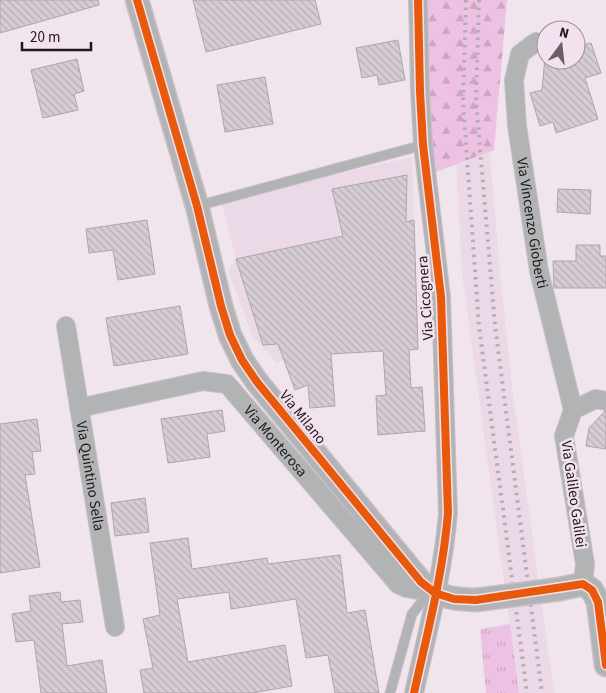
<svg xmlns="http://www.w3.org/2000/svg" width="606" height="693" viewBox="0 0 606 693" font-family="'Source Sans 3',sans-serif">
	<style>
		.built { fill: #ecd9e7 }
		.grass { fill: url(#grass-tufts) }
		.forest { fill: url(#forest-firs) }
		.building { fill: url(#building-back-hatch); stroke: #ada5aa }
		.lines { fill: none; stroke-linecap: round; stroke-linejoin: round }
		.service-casing { stroke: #c9c1c7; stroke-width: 11 }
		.minor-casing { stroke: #c9c1c7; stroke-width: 20 }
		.tertiary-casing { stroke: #c9c1c7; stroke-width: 25 }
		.service { stroke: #b1b3b4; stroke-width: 9 }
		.minor { stroke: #b1b3b4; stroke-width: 18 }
		.tertiary { stroke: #b1b3b4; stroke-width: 22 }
		.rail { stroke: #b3aeb2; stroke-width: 4; stroke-dasharray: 2.5 5; stroke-linecap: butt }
		.tertiary-bridge-casing { stroke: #c9c1c7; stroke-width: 25; stroke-linecap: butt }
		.tertiary-bridge { stroke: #b1b3b4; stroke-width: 22 }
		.cycleway-casing { stroke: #f4e1ef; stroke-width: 11 }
		.cycleway { stroke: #e8590c; stroke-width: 8 }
		.labels { text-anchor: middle; stroke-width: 5; stroke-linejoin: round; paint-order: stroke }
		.street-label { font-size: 15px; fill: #1e171c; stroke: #f4e1ef }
	</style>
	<defs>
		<pattern id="grass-tufts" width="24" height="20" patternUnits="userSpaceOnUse" patternTransform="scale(1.25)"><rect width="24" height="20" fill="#edc1e3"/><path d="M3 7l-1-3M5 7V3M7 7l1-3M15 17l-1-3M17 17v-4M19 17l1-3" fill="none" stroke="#cba5c2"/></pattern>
		<pattern id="forest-firs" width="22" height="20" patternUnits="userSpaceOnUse" patternTransform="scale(1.25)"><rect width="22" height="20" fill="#edc1e3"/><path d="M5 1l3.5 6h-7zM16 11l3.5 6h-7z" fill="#cba5c2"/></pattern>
		<pattern id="building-back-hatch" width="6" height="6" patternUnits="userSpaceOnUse" patternTransform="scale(1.25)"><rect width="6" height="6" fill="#d5cdd3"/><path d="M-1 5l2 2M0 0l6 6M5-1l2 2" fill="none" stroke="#b6afb5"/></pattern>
	</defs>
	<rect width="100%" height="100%" fill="#f0e5ed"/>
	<path class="built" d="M489,142L500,272L513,394L554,693H519L462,273L455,144Z
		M412,157L418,349L290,354L277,364L252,335L228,270L236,259L221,200Z"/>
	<path class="grass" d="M510,624L519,693H486L480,629Z"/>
	<path class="forest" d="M426,0H507L494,150L428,175Z"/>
	<path class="building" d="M0,0H98L99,5L0,33Z
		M193,0H315L321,24L206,52Z
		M398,40L405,80L379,85L377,75L362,78L356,48Z
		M591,43L601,73L585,78L598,119L556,133L553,122L540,126L530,93L542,90L545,57L546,56V60H576V47Z
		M77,59L84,91L74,94L78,110L43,118L31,70Z
		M265,77L273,124L225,132L217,85Z
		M407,175L406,222L414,220L418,349L409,350L411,388L422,387L425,431L378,435L376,396L386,395L383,351L331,354L335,406L310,408L308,385L295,390L278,344L263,345L236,259L343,236L332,189Z
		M558,189L591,190L590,214L557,212Z
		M147,220L155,274L118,280L113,250L89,253L86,229Z
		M576,245H600V256H606V288H554L553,261H576Z
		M180,306L188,354L114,366L106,318Z
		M222,410L225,431L207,434L210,457L168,463L161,419Z
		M605,411H606V449L586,446L589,428Z
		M37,419L41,451L32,452L35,474L25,475L40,567L0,573V424Z
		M145,498L149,532L115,536L111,503Z
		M188,538L192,569L267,558L268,564L340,555L347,613L365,610L379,693H335L328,655L306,658L296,599L231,609L229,592L177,599L188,662L285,645L292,686L252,693H144L140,670L153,668L143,619L160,615L150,543Z
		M60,592L61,602L80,600L83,622L62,624L67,666L102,660L107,693H41L34,640L16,642L12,614L31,611L29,596Z"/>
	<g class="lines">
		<g class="service-casing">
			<path id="service" d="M197,206L423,145
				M390,693L412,614L420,604L434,594"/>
		</g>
		<g class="minor-casing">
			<g id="minor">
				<path id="s1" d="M536,42L520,54L514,80L517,126L539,271L573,410"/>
				<path id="s2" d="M66,326L115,627"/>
				<path id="s3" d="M79,408L203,381L227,384L398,584L406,588L435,593"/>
				<path d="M583,584L585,564L564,436L573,410L596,399L606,401"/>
				<path d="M414,693C427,634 443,574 448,513L441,297L423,145L420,91L418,0"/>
			</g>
		</g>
		<g class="tertiary-casing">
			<path id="tertiary" d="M137,0L197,206L221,306L230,335L242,360L257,382L421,582C441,598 451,599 476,600
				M560,589L583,584L592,590L598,602L606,665"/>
		</g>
		<use href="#service" class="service"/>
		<use href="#minor" class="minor"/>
		<use href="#tertiary" class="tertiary"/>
		<path class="rail" d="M466,0L463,102L479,326L527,693
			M479,0L476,101L495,325L542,693"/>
		<g class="tertiary-bridge-casing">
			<path id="tertiary-bridge" d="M476,600L560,589"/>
		</g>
		<use href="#tertiary-bridge" class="tertiary-bridge"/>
		<g class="cycleway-casing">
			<path id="cycleway" d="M137,0L197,206L221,306L230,335L242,360L257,382L421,582L435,593L454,599L476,600L583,584L592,590L598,602L606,665
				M414,693C427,634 443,574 448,513L441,297L423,145L420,91L418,0"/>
		</g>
		<use href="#cycleway" class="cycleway"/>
	</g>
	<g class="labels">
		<g class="street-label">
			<text dy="5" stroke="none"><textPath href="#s1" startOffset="191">Via Vincenzo Gioberti</textPath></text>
			<text transform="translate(425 298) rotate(-94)" y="5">Via Cicognera</text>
			<text transform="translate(303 417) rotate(51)" y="5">Via Milano</text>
			<text dy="5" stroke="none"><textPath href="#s3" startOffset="226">Via Monterosa</textPath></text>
			<text dy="5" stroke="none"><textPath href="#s2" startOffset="152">Via Quintino Sella</textPath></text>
			<text transform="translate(574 494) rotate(82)" y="5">Via Galileo Galilei</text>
		</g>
	</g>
	<g transform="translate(561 45) rotate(15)"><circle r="24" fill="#f4e1ef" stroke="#9e909b"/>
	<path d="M0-4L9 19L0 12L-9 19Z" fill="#685f65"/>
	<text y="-8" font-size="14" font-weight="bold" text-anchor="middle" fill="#1e171c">N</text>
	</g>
	<path d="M22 42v8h69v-8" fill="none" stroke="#1e171c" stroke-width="2.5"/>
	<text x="30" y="42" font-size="15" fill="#1e171c" stroke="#f4e1ef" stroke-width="4" paint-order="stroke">20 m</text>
</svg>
